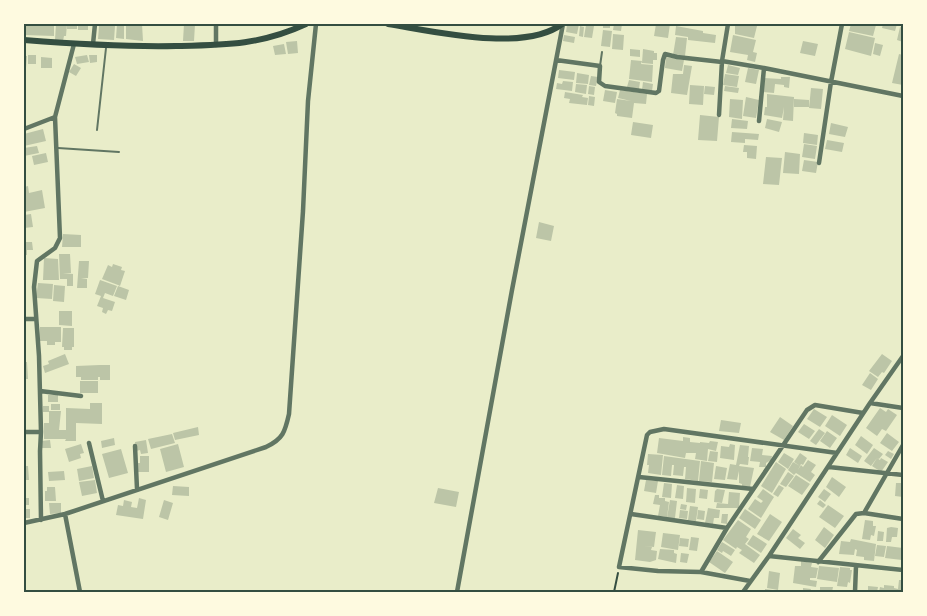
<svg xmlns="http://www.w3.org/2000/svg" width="927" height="616" viewBox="0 0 927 616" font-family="'Fira Sans Condensed',sans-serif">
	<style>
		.building { fill: #bcc5a7 }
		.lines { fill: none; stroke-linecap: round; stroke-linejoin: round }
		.path { stroke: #344e41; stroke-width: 2 }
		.service { stroke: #617663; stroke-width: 2 }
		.minor { stroke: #617663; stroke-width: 4.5 }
		.secondary { stroke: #344e41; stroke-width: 6 }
		.neatline { fill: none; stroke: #344e41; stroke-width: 2 }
	</style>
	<rect width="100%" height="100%" fill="#e9edc9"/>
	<path class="building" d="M33,24H54V36L24,35V26H33Z
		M56,24H67L66,36H64L63,41L55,40Z
		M67,24H77V29H67Z
		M78,24H88V30H78Z
		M117,24H124V39L116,38Z
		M126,24H142L143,41L126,39Z
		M184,24H195L194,41H183Z
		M572,24H579L577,34L566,32L567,25L572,26Z
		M603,24H610V28H603Z
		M614,24H622L621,31L613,30Z
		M656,24H670L668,38L654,36Z
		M735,24H750L757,26L754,38L735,34Z
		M851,24L876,25L873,36L849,31Z
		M883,24H897L895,31L882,28Z
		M586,25L594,26L592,38L584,37Z
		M99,26H115L114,40L98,39Z
		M580,26L584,27L583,37L579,36Z
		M676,26L703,31V33L716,35L715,43L688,40V37L675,35Z
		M900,27L903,28V42L897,40Z
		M603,30L612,31L610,47L601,46Z
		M849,32L875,38L871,56L845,49Z
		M613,34L624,35L623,50L612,49Z
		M564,35L575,37L574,43L563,41Z
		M733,35L756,40L753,52L757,53L755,62L747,60L748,55L730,52Z
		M676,37L687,38L685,56L673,55Z
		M297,41L298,53L288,54L286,42Z
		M803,41L818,44L815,56L800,53Z
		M875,43L883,45L880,56L873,54Z
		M284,44L286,54L275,55L273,46Z
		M630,49L640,50V57L630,56Z
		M643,49L654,51V53H657V60H653V64L642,63Z
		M899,54L903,55V85L892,83Z
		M28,55H36V64H28Z
		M87,55L89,62L77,64L75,57Z
		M89,55H97V62L90,63Z
		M24,56H27L26,68H24Z
		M41,57L52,58V68H41Z
		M666,57L684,60L682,71L665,68Z
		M631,60L642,61L641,64L653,65L652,82L629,79Z
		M74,64L81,68L76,76L69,72Z
		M684,65L692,66L687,95L671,93L673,74H683Z
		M728,65L740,68L738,75L726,73Z
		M748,68L759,70L756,84L745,82Z
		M559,70L575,72L574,80L558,78Z
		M577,73L589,75L588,84L576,83Z
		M725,74L739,76L737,87L723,85Z
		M591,76L598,77L596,86L589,85Z
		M781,77H790L789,88L784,87V85L775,84L774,93L763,92L764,78L781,79Z
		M629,80L640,82L639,89L627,87Z
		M563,81L573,82L572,91L556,89L557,83L562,84Z
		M643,82L653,84L652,91L642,90Z
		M576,84L587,85L586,94L575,92Z
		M690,85L704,86L703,105L689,104Z
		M589,86L595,87L594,95L588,94Z
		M705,86L715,87L714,95L704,94Z
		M725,86L739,88L738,93L724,91Z
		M811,88L823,89L821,109L809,108Z
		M605,90L617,92L615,103L603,101Z
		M620,90L647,94L646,104L634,103L632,118L617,116V114L615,113L617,99L631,101L618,98Z
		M565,92L583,95L582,97L588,98L587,105L569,103L570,99L564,98Z
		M767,94L794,97L793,121L783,120L784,107L782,118L764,115L765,107H767Z
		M589,96L595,97L594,106L588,105Z
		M746,97L759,100L756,118L743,116Z
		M730,99L743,100L742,119L729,117Z
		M794,99L809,100V107H794Z
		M700,115L719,117L717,141L698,140Z
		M732,119L748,121L747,129L731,128Z
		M767,119L782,122L779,132L765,128Z
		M633,122L653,125L651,138L631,135Z
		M831,123L848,127L845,137L829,134Z
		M43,129L46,141L24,146V134Z
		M732,132L759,134L758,140L745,139V143L731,142Z
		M804,133L818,135L817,145L803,143Z
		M827,140L844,143L842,152L825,149Z
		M804,144L817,146L815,159L802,157Z
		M744,145L757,146L756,159L747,158V152H743Z
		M37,146L39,153L24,156V148Z
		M785,152L800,154L799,174L783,173Z
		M46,153L48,162L34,165L32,156Z
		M766,157L782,158L779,185L763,184Z
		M804,160L818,162L816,173L802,171Z
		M28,186L29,193L42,190L45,208L24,212V187Z
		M31,214L33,227L24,228V215Z
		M539,222L554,226L551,241L536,238Z
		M63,234L81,235V247H62Z
		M24,242H32L33,250H27V255H24Z
		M59,254H70L71,273H63L73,274V286H67V279H60Z
		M44,258L58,259L59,280H43Z
		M79,261H89L88,278H81L87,279V288H77Z
		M113,264L122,267L121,270L125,271L120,286L118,285L119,281L118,285L102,279L108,265L112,267Z
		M100,280L117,286L113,296L105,293L103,298L115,302L112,311L108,310L106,314L102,312L103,308L97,306L101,296L95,294Z
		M38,283L53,284L52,299L36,298Z
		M24,285H26V297H24Z
		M54,285L65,286L64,302L53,301Z
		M118,286L129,290L126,300L114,296Z
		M59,311H72V326L59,325Z
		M40,327H61V342H55V345H47V341H39Z
		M63,328H74V347H72V350H64V347H62Z
		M65,354L69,364L45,373L43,366L49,364L48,361Z
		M882,354L892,361L884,373L882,372L878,377L869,371Z
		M24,362H27L28,379H24Z
		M100,365H110V380H100V377H98V380H81V377H76V366Z
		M870,373L878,379L871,390L862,385Z
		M80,381H98V393H80Z
		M48,395H58V402H48Z
		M90,403H102V424L76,423V441H65L66,439H44V423H49V411H61L59,430H66V408L90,409Z
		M51,404H60V410H51Z
		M43,406H49V412H43Z
		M880,408L886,412L888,409L897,415L886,431L882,429L877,436L866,428Z
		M814,409L827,417L820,427L807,419Z
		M832,415L847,425L840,436L825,426Z
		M780,417L793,426L784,440L770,432Z
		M721,420L741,423L739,433L719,431Z
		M804,424L815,431L809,439L798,432Z
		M198,427L199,435L175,440L173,433Z
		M819,429L825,433L816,445L810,441Z
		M827,431L837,438L830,448L820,441Z
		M887,433L899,442L892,451L880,443Z
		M172,434L175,443L151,449L148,439Z
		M861,436L873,445L867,454L855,445Z
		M683,437L690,438V442L700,443V442L709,443L710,441L718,442L716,451L708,449L707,461L695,459L696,453H686L685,458L657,453L659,438L683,441Z
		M114,438L115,445L102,448L101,441Z
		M50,440L51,448H42L41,441Z
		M146,440L148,453L141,454L140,450L136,451L135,442Z
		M81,444L84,453L80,454L81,458L69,462L65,449Z
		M178,444L184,467L166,472L160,449Z
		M730,444L735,445L734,460L720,458L721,446L729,447Z
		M740,445L749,446L748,457H749L748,465L740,464L739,466L754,468L750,487L742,486V484L739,483V471L737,480L727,479L730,464L736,465Z
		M752,448L763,449L762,455L772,456L771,460L766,463V467H759L760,462L750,461Z
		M850,448L862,456L858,463L846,455Z
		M874,448L883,454L879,459L877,458L871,466L864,461Z
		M121,449L128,473L109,478L102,454Z
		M710,451L718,452L717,462L708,461Z
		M888,451L894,454L891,459L885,455Z
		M784,453L794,459L788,469L778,462Z
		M800,453L807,458L803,465L801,464L800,466L794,462Z
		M648,454L663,455L661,475L648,473L649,465H647Z
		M140,456H149V472H137V463H140Z
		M664,456L700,461L698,481L685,479L686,467H684L683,476L673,475L674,465H672L671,476L662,475Z
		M877,458L880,460L881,458L888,462L881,472L872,466Z
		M808,460L816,465L811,472L815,475L810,482L796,473L794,475L788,470L793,462L800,466L798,470L801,465L803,467Z
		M701,461L714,463L712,482L699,481Z
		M776,462L786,469L772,493L761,486Z
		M24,466H28L29,480H24Z
		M92,466L94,478L79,481L77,469Z
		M716,466L727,468L725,480L714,479Z
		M64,471L65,480L49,481L48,472Z
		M788,472L794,476L786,487L780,484Z
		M796,475L810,484L802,495L788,486Z
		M832,477L846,487L839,497L826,487Z
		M95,480L97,493L82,496L79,482Z
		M646,480L658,481L656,493L644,491Z
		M664,483L672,484L671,498L662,497Z
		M896,483H903V497L895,496Z
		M677,485L684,486L683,499L675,498Z
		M779,485L784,488L778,497L773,494Z
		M173,486L189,487V496L172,495Z
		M47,487H55L56,501H45V491H47Z
		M438,488L459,492L456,507L434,503Z
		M687,488L696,489L695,503L686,502Z
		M700,489L708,490L707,499L699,498Z
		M717,489L725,490L722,503L714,502L715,491Z
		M763,489L774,497L761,518L748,509L755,499L761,503L763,501L757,497Z
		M824,489L831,494L825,502L818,497Z
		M729,492L740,493L739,508H716L717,503L728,504Z
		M655,495H659V498H665V501L669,502L667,517L658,516L660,505L653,504Z
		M24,498H29V505H24Z
		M139,498L146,500L143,519L116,515L118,505L123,506L124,500L132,502L131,507L137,508Z
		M164,500L173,503L168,520L159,517Z
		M670,500L677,501L675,518H667Z
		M820,500L826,505L823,508L817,504Z
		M49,503H61V513L50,514Z
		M681,504L687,505L686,510L680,509Z
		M828,505L844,516L835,528L819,517Z
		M690,506L698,507L696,521L688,520Z
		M708,508L720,510L719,518H714L713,524L705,523Z
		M24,509H30V518H24Z
		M745,509L761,520L755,529L739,518Z
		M680,510L688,511L687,519L679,518Z
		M698,510L705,511L704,520L697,519Z
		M722,514H728L727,524L721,523Z
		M770,514L782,522L769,541L757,534Z
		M738,520L751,529L746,537L749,539L745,544L760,555L754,563L739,553L742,550L737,547L736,549L723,540Z
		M865,520L873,521V526H876L874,536L871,535L870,540L862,539Z
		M824,527L834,535L825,548L815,540Z
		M891,527L898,528L897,537H892L891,542H886L887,528Z
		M793,529L801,535L798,538L805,543L800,549L786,538Z
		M638,530L656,532L654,547L644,546L652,547L651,550L657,551L656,560L650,562L635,560Z
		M878,531L884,532L883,541H877Z
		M663,533L680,535L678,550L661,547Z
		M753,535L767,544L761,553L747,544Z
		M691,537L699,538L697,551L689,550Z
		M680,538L689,539L688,547L679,546Z
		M851,539L876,544L874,561L864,560V557L856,556L857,550L855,549L854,555L839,554L841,541L850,542Z
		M722,542L735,550L731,556L723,551L722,553L717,550Z
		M877,545L886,546L884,557L875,556Z
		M887,546L903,548L902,560L885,558Z
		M660,549L674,550V553L677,554L676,563L658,559Z
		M717,551L733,562L725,573L709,562Z
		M681,553L689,554L687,563L680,562Z
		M801,561L812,563L811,567L818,568L816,578H810V580L817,581L816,587L793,583L795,566H801Z
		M819,566L839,568L837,582L817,579Z
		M840,567L850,568V570H852L850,583L848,582L847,587L837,586Z
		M769,571L780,573L778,590L767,588Z
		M899,580H903V592H879L880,587L884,588V585L894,586V588L898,589Z
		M868,586L878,587L877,592H868Z
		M820,587H833L832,592H820Z
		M803,588L811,589L810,592H803Z
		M765,589L780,591V592H765Z"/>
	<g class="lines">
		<path class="path" d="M614,592L618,573"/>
		<path class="service" d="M600,66L602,52
			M97,130L106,48
			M58,148L119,152"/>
		<path class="minor" d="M216,24V45
			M93,44L95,24
			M556,60L600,66L599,82L605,86L656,93L659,91L663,60L665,54L677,57L722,62
			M722,61L764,68L903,96
			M719,115L722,61L728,24
			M55,117L74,44
			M759,121L764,68
			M24,129L55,117L60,238L55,248L37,261L34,287L39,356L41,432
			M819,163L831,82L842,24
			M24,319H36
			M40,391L81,396
			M870,403L903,408
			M24,432H41L40,451L41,520
			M89,443L103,501
			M135,446L137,489
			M829,467L903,475
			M639,477L753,489
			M864,513L903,445
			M65,514L80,592
			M631,514L727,528
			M24,523L65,514L266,447C283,439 285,432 289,414L303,211L308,101L316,24
			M769,556L903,570
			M818,562L856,514L864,513L903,519
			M701,572L727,528L807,410L815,405L863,413
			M750,581L701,572L658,571L619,567L647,435L650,432L664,429L837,453
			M457,592L512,290L563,24
			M743,592L769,556L870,403L903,356
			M855,592L856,566"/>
		<path class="secondary" d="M388,24C432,31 524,53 562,24
			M24,40C75,44 125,47 176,46C225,45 261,45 306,24"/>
	</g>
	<rect width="927" height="616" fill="none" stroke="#fefae0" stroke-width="50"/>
	<rect x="25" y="25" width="877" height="566" class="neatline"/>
</svg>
